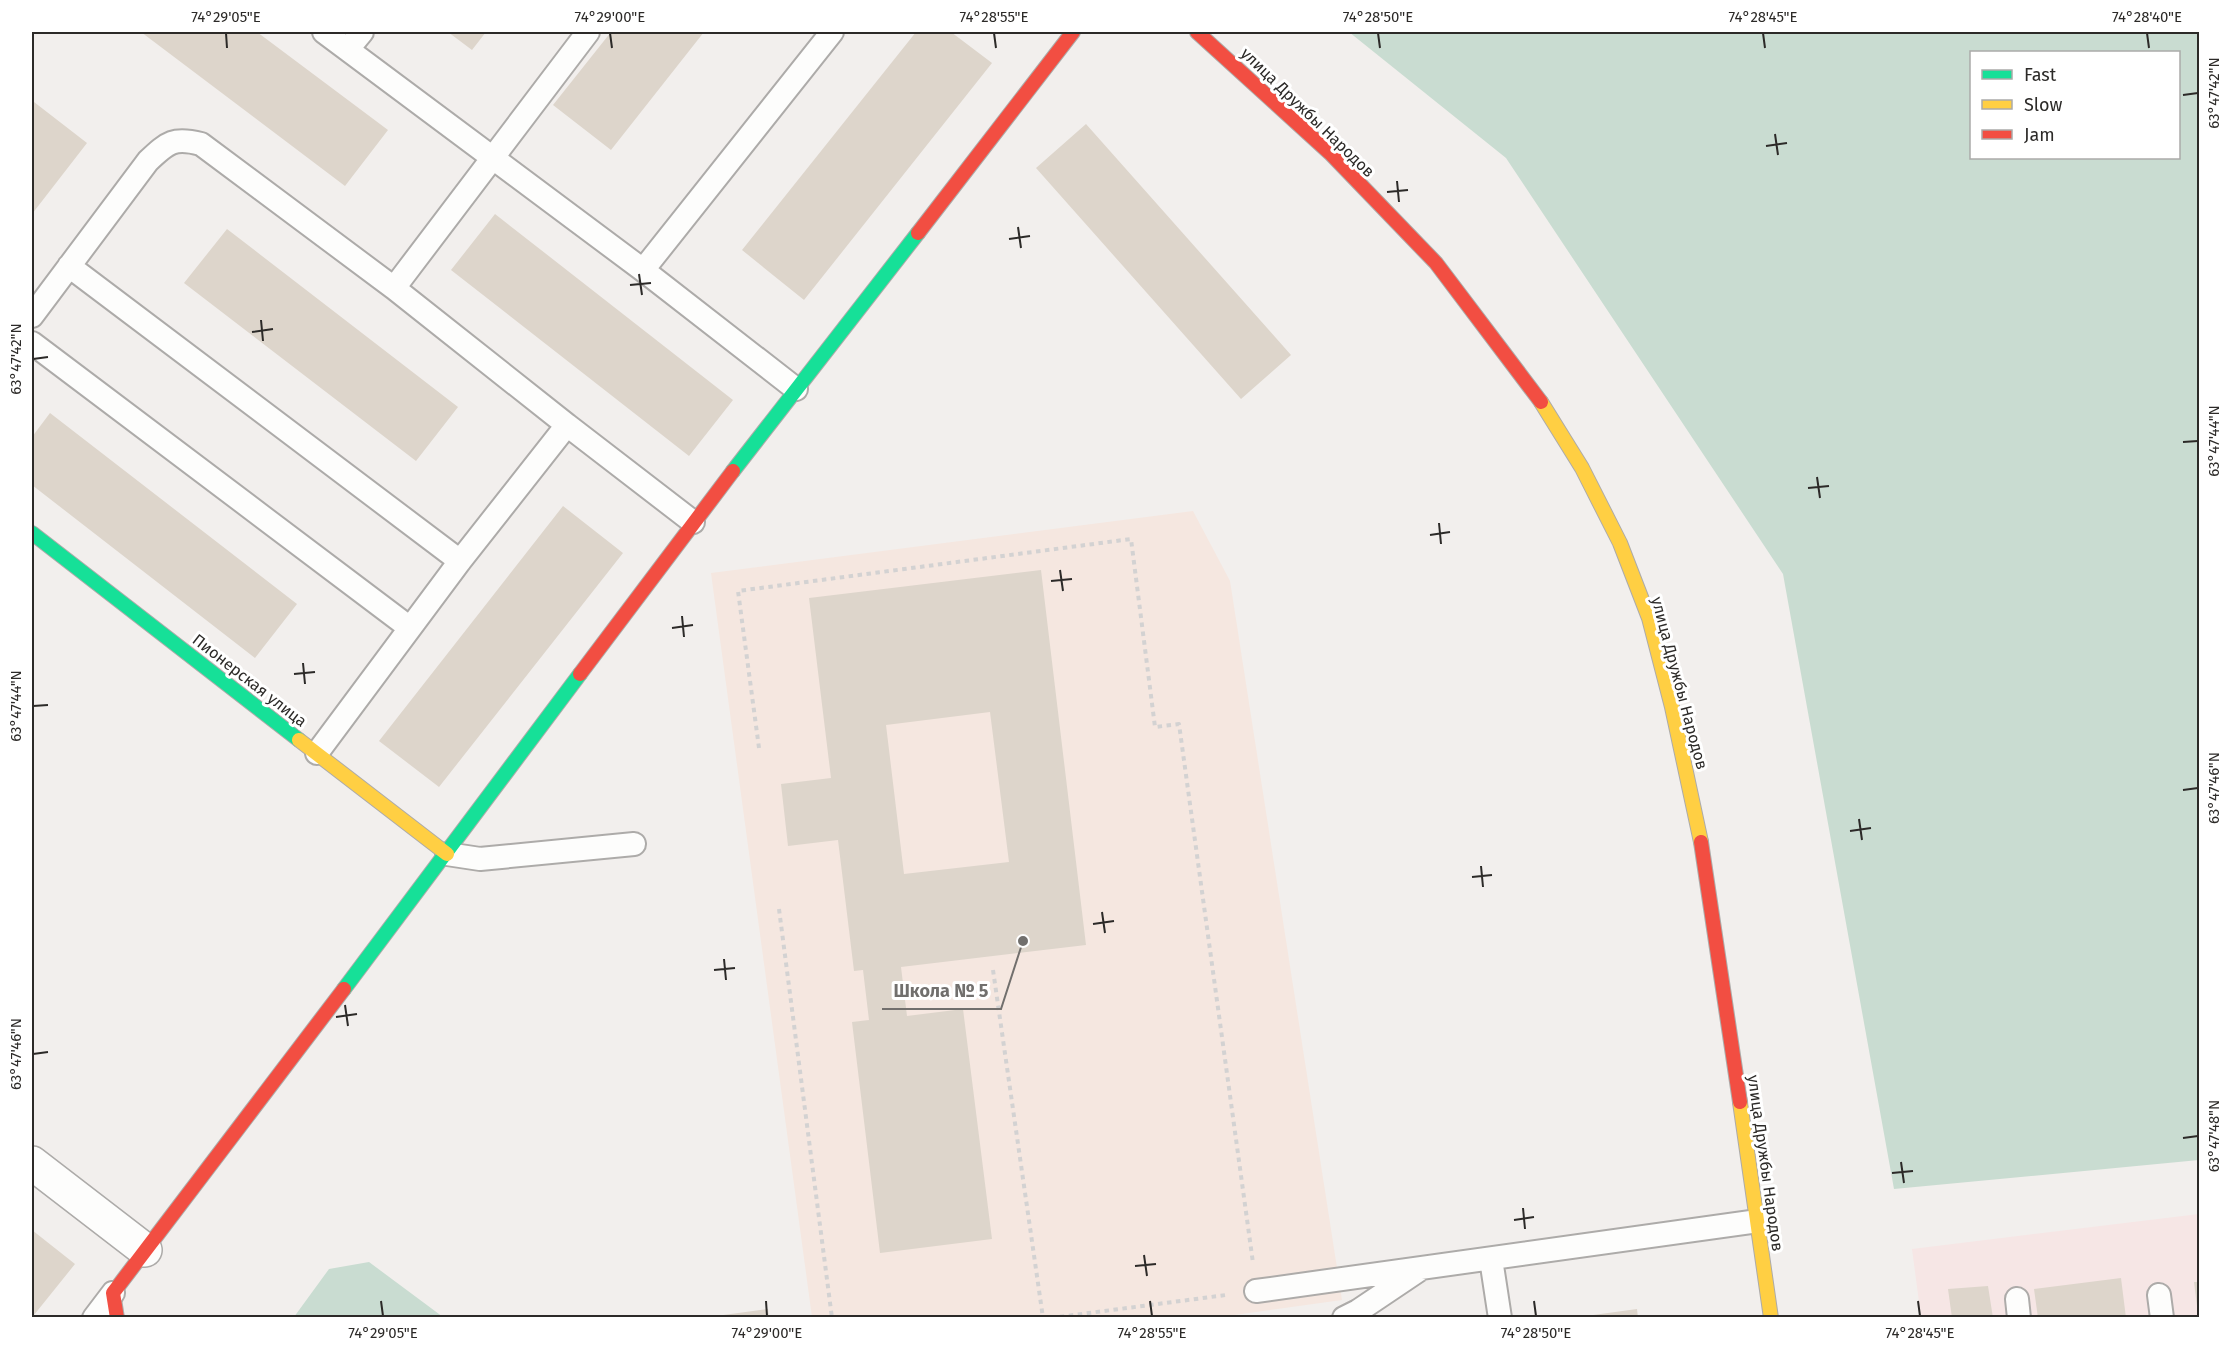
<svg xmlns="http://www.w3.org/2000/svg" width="2231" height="1349" viewBox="0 0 2231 1349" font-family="'Fira Sans',sans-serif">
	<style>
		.industrial { fill: #f6e6e5 }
		.education { fill: #f5e7e0 }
		.green { fill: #c9dcd1; fill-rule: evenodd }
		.building { fill: #ddd5cb; fill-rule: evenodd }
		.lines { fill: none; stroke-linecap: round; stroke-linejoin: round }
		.lane-casing { stroke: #adaba9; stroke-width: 26 }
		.street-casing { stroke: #adaba9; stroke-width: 36 }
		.fast-casing { stroke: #adaba9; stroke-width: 16 }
		.slow-casing { stroke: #adaba9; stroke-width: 16 }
		.jam-casing { stroke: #adaba9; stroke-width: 16 }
		.path { stroke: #d3d2d2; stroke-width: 4; stroke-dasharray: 4.5 4.5; stroke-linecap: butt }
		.lane { stroke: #fdfdfc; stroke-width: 22 }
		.street { stroke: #fdfdfc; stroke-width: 33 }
		.fast { stroke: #16e098; stroke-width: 14 }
		.slow { stroke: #ffcf43; stroke-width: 14 }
		.jam { stroke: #f24e42; stroke-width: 14 }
		.ticks { fill: none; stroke: #2c2a28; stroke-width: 2 }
		.labels { text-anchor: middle; stroke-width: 6; stroke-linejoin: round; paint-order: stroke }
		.street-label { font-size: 16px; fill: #2c2a28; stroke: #fff }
		.leader { fill: none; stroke: #716f6d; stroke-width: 2 }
		.callout-dot { fill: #716f6d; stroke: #fff; stroke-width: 2 }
		.callout-label { font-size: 18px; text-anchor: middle; font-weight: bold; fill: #716f6d; stroke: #fff; stroke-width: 6; stroke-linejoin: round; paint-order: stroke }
		.neatline { fill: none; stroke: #2c2a28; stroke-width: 2 }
		.ticks-label { font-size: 15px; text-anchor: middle; fill: #2c2a28 }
	</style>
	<rect width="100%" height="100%" fill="#f2efed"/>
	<path class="industrial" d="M2199,1214V1317H1921L1912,1249Z"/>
	<path class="education" d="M1193,511L1230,581L1342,1300L1213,1318L812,1317L711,573Z"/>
	<path class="green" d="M1349,32H2199V1160L1894,1189L1783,574L1506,158ZM1972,52H2178V158H1972Z
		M369,1262L443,1317H294L329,1269Z"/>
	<path class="building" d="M141,32H257L388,130L345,186Z
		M448,32H486L472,50Z
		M611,32H704L611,150L553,105Z
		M916,32H951L992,63L804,300L742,250Z
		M34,102L87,143L32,214V105Z
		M1086,124L1291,355L1241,399L1036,168Z
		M495,214L733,400L689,456L451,270Z
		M227,229L458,407L416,461L184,283Z
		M50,413L297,604L255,658L32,485V437Z
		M563,506L623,553L439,787L379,741Z
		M1041,570L1086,945L901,967L907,1016L963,1009L992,1239L880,1253L852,1022L869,1020L863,970L854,971L838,840L788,846L781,784L831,778L809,598ZM990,712L1009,862L904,874L886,725Z
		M32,1230L75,1264L34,1315L32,1312Z
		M2121,1278L2126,1318H2038L2034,1289Z
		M2194,1282H2200V1314H2198Z
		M1988,1286L1993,1318H1952L1948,1289Z
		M768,1309L769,1318H716V1316Z
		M1637,1309L1638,1318H1586V1316Z"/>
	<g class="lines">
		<g class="lane-casing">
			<path id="lane" d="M324,32L643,270L796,389
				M348,49L362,32
				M69,266L460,561
				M643,270L832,32
				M394,288L588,32
				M32,316L148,161C168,142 174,137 201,144L394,288L567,425
				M32,343L410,628
				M317,753L460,561L567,425L693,522
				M447,854L480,859L634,844
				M1491,1259L1500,1318
				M1256,1291L1758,1221
				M2159,1295L2162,1318
				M2017,1299L2019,1318
				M94,1318L113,1293
				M1344,1318L1358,1311L1419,1270"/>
		</g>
		<g class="street-casing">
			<path id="street" d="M32,1163L145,1250"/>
		</g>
		<g class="fast-casing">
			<path id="fast" d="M733,471L918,233
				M32,533L299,740
				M344,989L580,674"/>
		</g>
		<g class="slow-casing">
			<path id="slow" d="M1541,402L1582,468L1620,543L1649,618L1672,707L1701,842
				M299,740L447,854
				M1740,1102L1771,1318"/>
		</g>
		<g class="jam-casing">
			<path id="jam" d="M1197,32L1330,153L1436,263L1541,402
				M918,233L1073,32
				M580,674L733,471
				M1701,842L1740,1102
				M117,1318L113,1293L344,989"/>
		</g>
		<path class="path" d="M759,748L738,591L1131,539L1155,727L1179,724L1253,1263
			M779,909L832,1318
			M993,970L1043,1318
			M1051,1318L1226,1295"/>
		<use href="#lane" class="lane"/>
		<use href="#street" class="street"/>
		<use href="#fast" class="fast"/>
		<use href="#slow" class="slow"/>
		<use href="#jam" class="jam"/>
	</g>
	<path class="ticks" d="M226,33L227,48M610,33L612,48M994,33L996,48M1378,33L1380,48M1763,33L1765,48M2147,33L2149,48M2183,95L2198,93M1775,134L1778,155M1766,146L1787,143M1397,181L1399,202M1387,192L1408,190M1018,227L1021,248M1009,239L1030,236M639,274L642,295M630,285L651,283M261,320L263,341M252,332L273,329M33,359L48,357M2183,442L2198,441M1817,477L1820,498M1808,488L1829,486M1439,523L1441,544M1430,535L1450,532M1060,570L1063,591M1051,581L1072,579M682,616L684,637M672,628L693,625M303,663L305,684M294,674L315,672M33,706L48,705M2183,790L2198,788M1859,819L1862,840M1850,831L1871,828M1481,866L1483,887M1472,877L1492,875M1102,912L1105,933M1093,924L1114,921M724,959L726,980M714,970L735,968M345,1005L348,1026M336,1017L357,1014M33,1054L48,1052M2183,1138L2198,1136M1901,1162L1904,1183M1892,1173L1913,1171M1523,1208L1525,1229M1514,1220L1534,1217M1144,1255L1147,1276M1135,1266L1156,1264M381,1301L383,1316M766,1301L767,1316M1150,1301L1152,1316M1534,1301L1536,1316M1918,1301L1920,1316"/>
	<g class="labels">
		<g class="street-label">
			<text transform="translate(1308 112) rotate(44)" y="6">улица Дружбы Народов</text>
			<text transform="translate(250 680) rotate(38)" y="6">Пионерская улица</text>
			<text transform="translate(1680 683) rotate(75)" y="6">улица Дружбы Народов</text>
			<text transform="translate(1766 1163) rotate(82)" y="6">улица Дружбы Народов</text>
		</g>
	</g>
	<path class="leader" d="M1023 941L1001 1009H882"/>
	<circle class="callout-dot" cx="1023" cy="941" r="6"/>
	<g class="callout-label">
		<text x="941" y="997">Школа № 5</text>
	</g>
	<rect width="2231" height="1349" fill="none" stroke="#ffffff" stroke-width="66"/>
	<rect x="1970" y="51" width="210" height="108" fill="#ffffff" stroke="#abaaa9" stroke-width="1.5"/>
	<rect x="1982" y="70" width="30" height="9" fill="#16e098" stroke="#abaaa9" stroke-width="1.5"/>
	<text x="2024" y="81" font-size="18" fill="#2c2a28">Fast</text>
	<rect x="1982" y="100" width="30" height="9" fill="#ffcf43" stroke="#abaaa9" stroke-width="1.5"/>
	<text x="2024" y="111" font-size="18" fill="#2c2a28">Slow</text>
	<rect x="1982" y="130" width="30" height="9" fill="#f24e42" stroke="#abaaa9" stroke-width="1.5"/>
	<text x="2024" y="141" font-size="18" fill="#2c2a28">Jam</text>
	<rect x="33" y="33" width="2165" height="1283" class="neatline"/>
	<g class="ticks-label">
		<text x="226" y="22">74°29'05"E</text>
		<text x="610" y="22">74°29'00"E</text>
		<text x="994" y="22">74°28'55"E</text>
		<text x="1378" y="22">74°28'50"E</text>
		<text x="1763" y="22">74°28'45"E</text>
		<text x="2147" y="22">74°28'40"E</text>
		<text transform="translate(2214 93) rotate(-90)" y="5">63°47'42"N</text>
		<text transform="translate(16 359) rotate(-90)" y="5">63°47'42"N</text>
		<text transform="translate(2214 441) rotate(-90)" y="5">63°47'44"N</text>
		<text transform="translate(16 706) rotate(-90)" y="5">63°47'44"N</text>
		<text transform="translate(2214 788) rotate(-90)" y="5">63°47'46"N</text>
		<text transform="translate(16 1054) rotate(-90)" y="5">63°47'46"N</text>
		<text transform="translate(2214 1136) rotate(-90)" y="5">63°47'48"N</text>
		<text x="383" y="1338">74°29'05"E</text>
		<text x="767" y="1338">74°29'00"E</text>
		<text x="1152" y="1338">74°28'55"E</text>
		<text x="1536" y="1338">74°28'50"E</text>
		<text x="1920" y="1338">74°28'45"E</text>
	</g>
</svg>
